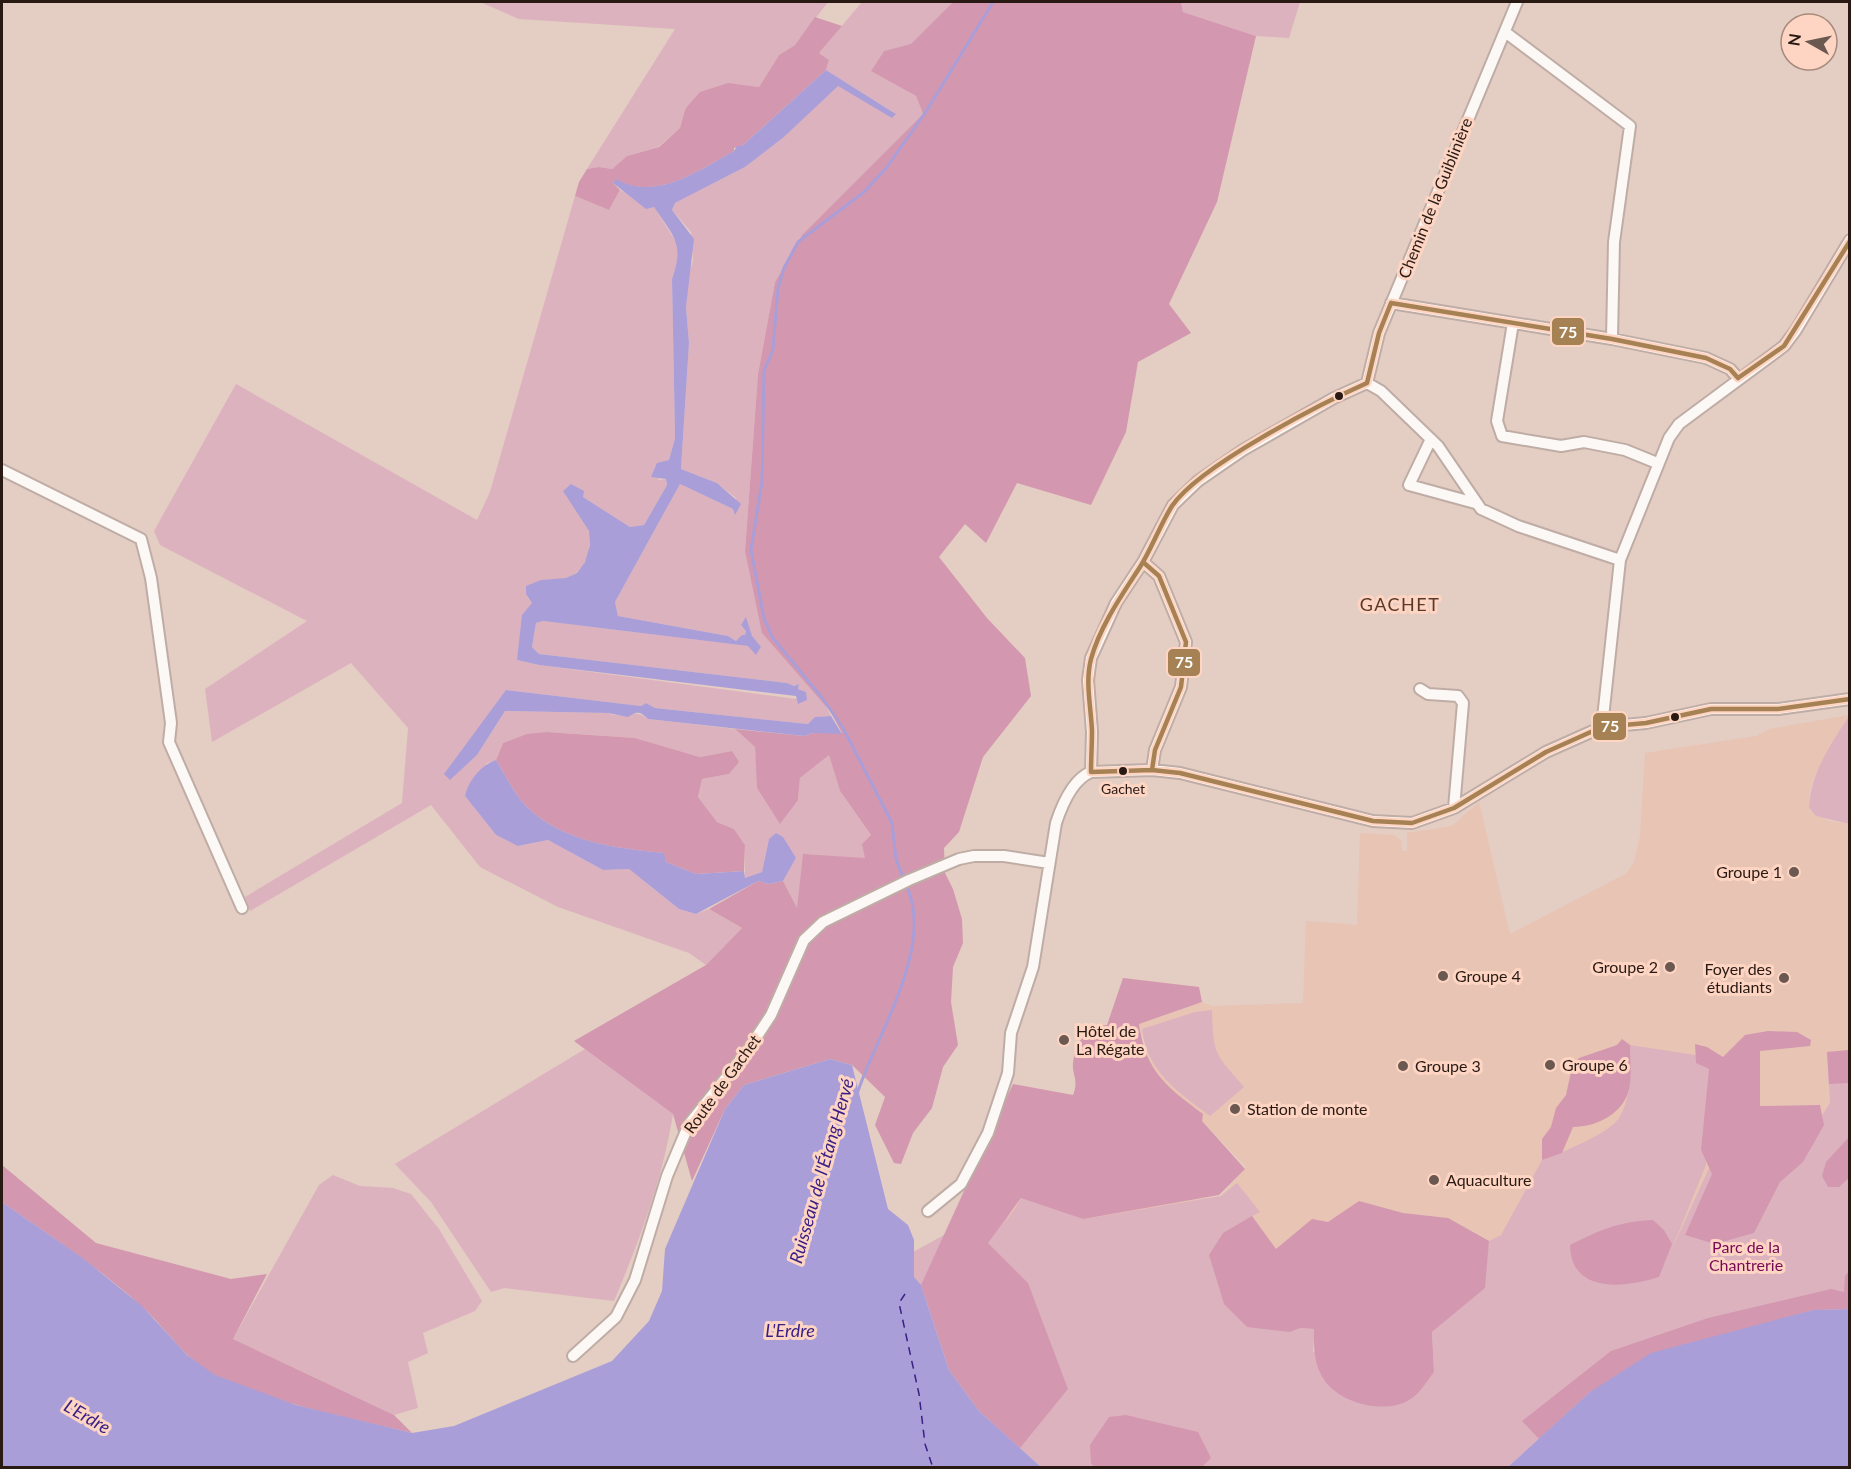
<svg xmlns="http://www.w3.org/2000/svg" width="1851" height="1469" viewBox="0 0 1851 1469" font-family="Lato,sans-serif">
	<style>
		.built { fill: #e8c4b4 }
		.green { fill: #ddb2bf }
		.forest { fill: #d398af }
		.water { fill: #aa9ed9 }
		.lines { fill: none; stroke-linecap: round; stroke-linejoin: round }
		.stream { stroke: #aa9ed9; stroke-width: 3 }
		.ferry { stroke: #382086; stroke-width: 1.5; stroke-dasharray: 8 6; stroke-linecap: butt }
		.minor-casing { stroke: #bfada5; stroke-width: 14 }
		.minor { stroke: #fbf8f6; stroke-width: 10 }
		.bus-1-casing { stroke: #fed5c3; stroke-width: 9 }
		.bus-1 { stroke: #a58153; stroke-width: 4.5 }
		.bus-dot { fill: #281913; stroke: #fed5c3; stroke-width: 2 }
		.poi-dot { fill: #6a5851; stroke: #fed5c3; stroke-width: 2 }
		.labels { text-anchor: middle; stroke-width: 6; stroke-linejoin: round; paint-order: stroke }
		.bus-label { font-size: 14px; fill: #281913; stroke: #fed5c3 }
		.street-label { font-size: 16px; fill: #281913; stroke: #fed5c3 }
		.poi-label { font-size: 16px; fill: #281913; stroke: #fed5c3; text-anchor: start }
		.park-label { font-size: 16px; fill: #790856; stroke: #fed5c3 }
		.neighbourhood-label { font-size: 18px; letter-spacing: 1.5px; fill: #59392a; stroke: #fed5c3 }
		.water-label { font-size: 18px; font-style: italic; fill: #382086; stroke: #fed5c3 }
		.line-badge { stroke: #fed5c3; stroke-width: 2 }
		.badge-label { font-size: 16px; text-anchor: middle; font-weight: bold; fill: #fff }
	</style>
	<rect width="100%" height="100%" fill="#e4cdc3"/>
	<path class="built" d="M1849,715L1815,776L1810,790L1809,808L1810,811L1829,821L1849,824V1050L1827,1052L1830,1103L1788,1168L1636,1326L1002,1231L1019,1194L1146,1205L1221,1196L1246,1167L1202,1121V1114L1167,1087L1152,1069L1139,1024L1202,1002L1212,1006L1303,1003L1306,921L1357,925L1360,833L1394,835L1401,840L1402,851H1407V833L1452,826L1479,802L1510,934L1627,873L1634,862L1640,836L1645,753L1756,736L1769,729Z"/>
	<path class="green" d="M480,2H828L795,45L779,55L759,87L728,84L685,108L680,128L658,147L627,156L612,169L599,167L587,169L675,29L519,19Z
		M862,2H953L911,45L884,51L872,70L916,96L923,114L802,235L775,282L758,374L745,551L831,716L816,717L808,724L655,708L646,703L641,706L506,690L458,772L477,755L505,711L608,713C622,720 635,707 648,719L735,729L755,747L758,788L798,800L800,778L829,754L840,791L871,835L865,859L797,909L783,881L796,858L769,839L762,872L745,878V845L734,829L717,822L698,797L702,779L729,774L732,751L700,757L635,738L547,732L503,743L496,760L487,763L465,796L496,835L519,846L548,840L603,870L629,869L679,909L696,914L709,909L742,928L706,965L689,953L558,907L480,867L431,805L250,911L245,897L402,803L408,728L351,663L212,742L205,689L307,621L160,545L154,531L236,384L477,520L490,492L575,196L609,210L620,190L654,207L678,245V262L672,279L675,438L669,460L658,480L666,479L667,485L644,525L630,527L583,497V491L571,484C576,500 586,517 589,532C593,549 584,574 566,578C549,583 536,576 526,594L532,603L517,660L539,665L797,699L805,695L806,692L798,689L799,684L794,686L787,683L539,654L532,647L536,623L543,621L749,646L756,654L761,648L746,631L745,636L736,641L728,636L618,616L615,602L680,484L733,509L736,498L717,483L681,469L689,343L686,307L688,276L693,261L691,232L672,210L675,203L745,167L784,137L838,85L895,113L826,70L829,60L819,53Z
		M1181,2H1300L1289,38L1256,36L1183,12Z
		M1849,716V824L1816,816L1809,808C1810,774 1831,744 1849,716Z
		M1212,1010C1213,1056 1215,1053 1244,1087L1210,1116C1178,1092 1147,1072 1142,1029L1195,1012Z
		M1630,1045L1715,1058L1706,1165L1671,1251L1710,1166L1788,1168L1830,1103L1827,1052L1849,1050V1309L1813,1310L1590,1392L1508,1467H1041L997,1428L914,1277L913,1252L1019,1194L1006,1222L1022,1197L1083,1219L1221,1196L1237,1183L1260,1212L1252,1216L1290,1332L1301,1328L1315,1329L1313,1352L1434,1372L1432,1332L1484,1288L1489,1241L1501,1235L1542,1160C1560,1153 1609,1134 1619,1118C1632,1097 1630,1069 1630,1045Z
		M585,1049L673,1114C663,1178 639,1242 614,1301L504,1288L491,1292L431,1202L395,1164Z
		M333,1175L360,1186L393,1188L411,1194L439,1229L482,1301L475,1311L423,1333L428,1353L408,1362L418,1408L394,1415L233,1339L319,1185Z"/>
	<path class="forest" d="M953,2H1181L1183,12L1256,36L1217,202L1169,304L1191,333L1138,362L1126,432L1091,505L1017,483L986,543L965,524L939,557L987,618L1025,658L1031,696L983,757L959,832L944,848L945,873L953,889L962,919L963,943L953,967L951,1002L958,1045L943,1067L932,1108L913,1133L901,1164L894,1163L875,1125L885,1097L852,1065L830,1059L744,1085L725,1109L692,1181L673,1114L574,1041L706,965L742,928L709,909L758,881L769,884L783,881L797,908L803,854L865,858L862,844L871,835L840,791L829,755L800,778L798,800L780,824L757,788L755,747L735,729L804,736L813,733H842L830,711L762,633L745,551L758,374L775,282L802,235L923,114L916,96L871,71L884,51L911,44Z
		M815,17L842,26L819,53L829,60L826,70L742,146L734,148V151C698,171 657,201 616,180L613,183L620,190L609,210L575,196L579,182L587,169L599,167L612,169L627,156L659,147L680,128L685,109L700,92L728,83L759,87L779,55L795,45Z
		M547,732L635,738L700,757L732,751L739,762L729,774L702,779L698,797L717,822L734,829L745,845L744,871L696,874L666,862L663,853C615,848 562,842 526,806C514,794 505,774 496,760L503,743L527,734Z
		M1123,978L1199,987L1202,1002L1139,1024C1146,1072 1166,1086 1203,1114L1202,1121L1245,1169L1219,1195L1083,1219L1021,1198L988,1243L1028,1283L1068,1389L1020,1448L979,1411L949,1370L921,1285L1013,1084L1073,1095C1079,1080 1072,1075 1073,1063C1075,1046 1081,1041 1087,1027L1107,1025Z
		M1768,1031L1797,1032L1811,1040L1810,1046L1760,1051V1106L1820,1105L1824,1125L1803,1162L1780,1182L1754,1233L1715,1244L1685,1235L1712,1174L1701,1150L1709,1069L1696,1063L1695,1044L1707,1047L1723,1057L1745,1035Z
		M1622,1039L1630,1045C1630,1059 1632,1076 1629,1089C1624,1113 1597,1127 1573,1127L1562,1153L1542,1160V1139L1551,1127L1556,1108L1566,1095L1572,1067L1579,1058L1617,1045Z
		M1849,1050V1083L1829,1084L1827,1052Z
		M1849,1137V1178L1839,1187H1828L1822,1176L1826,1162Z
		M2,1165L96,1243L231,1279L267,1274L233,1339L394,1415L412,1433C349,1418 275,1404 216,1376C184,1360 166,1327 140,1305C97,1266 49,1235 2,1202Z
		M1359,1201L1403,1213L1448,1218L1489,1241L1485,1288L1432,1332L1434,1372C1427,1381 1419,1395 1409,1400C1385,1415 1337,1403 1323,1378C1313,1361 1314,1347 1314,1329L1301,1328L1290,1332L1247,1327L1224,1304L1209,1255L1223,1233L1252,1216L1276,1249L1312,1219L1328,1222Z
		M1653,1220L1664,1230L1672,1244L1659,1277C1624,1288 1571,1294 1570,1245C1599,1230 1621,1221 1653,1220Z
		M1849,1271V1309L1813,1310L1770,1323L1590,1392L1539,1439L1522,1421L1611,1351L1708,1318L1831,1289L1844,1292L1845,1276Z
		M1126,1415L1198,1432L1211,1458L1202,1467L1097,1468L1091,1464L1090,1445L1109,1417Z"/>
	<path class="water" d="M826,70L896,114L892,118L838,86L784,137L745,167L675,203L672,210L694,239L686,307L689,343L681,469L717,483L741,504L735,515L733,509L680,484L615,602L618,616L728,636L736,641L742,635H745L746,631L741,625L746,617L752,636L761,647L756,655L748,646L543,621L536,623L532,647L539,654L787,683L794,686L799,684L798,689L806,692L807,700L798,704L796,696L539,665L517,660L522,615L532,603L526,594V586L541,580L566,578L577,573L585,562L590,545L589,531L563,491L571,484L584,491L583,497L630,527L644,525L667,485L666,479L651,477L657,463L669,460L675,438L672,279C685,243 673,236 654,207L646,209L613,183L616,179C656,202 699,170 734,151L737,146H742Z
		M506,690L641,706L646,703L655,708L808,724L815,717L831,716L842,734L813,733L804,736L648,719C640,711 637,711 628,717L608,713L505,711L477,755L450,780L444,774Z
		M496,760C505,774 514,794 526,806C562,842 615,848 664,853L666,862L696,874L744,871L745,878L762,872L769,839L776,833L783,837L796,858L783,881L769,884L758,881L696,914L679,909L629,869L603,870L548,840L518,846L496,835L465,796C468,781 482,764 496,760Z
		M830,1059L852,1065L888,1209L908,1225L914,1240V1277L921,1285L949,1370L979,1411L1041,1467H2V1202L84,1259L142,1306L187,1355L215,1375L296,1405L412,1433L454,1426L612,1361L649,1321L662,1291L665,1249L725,1109L744,1085Z
		M1849,1309V1467H1508L1590,1392L1651,1353L1813,1310Z"/>
	<g class="lines">
		<path class="stream" d="M902,875L896,859L892,823L843,728L823,699L772,637L764,618L751,550L762,482L764,371L773,349L778,288L784,268L798,242L864,192L887,167L927,110L993,2
			M857,1094C876,1035 936,946 906,885"/>
		<path class="ferry" d="M905,1294L899,1303L919,1394L925,1444L933,1468"/>
		<g class="minor-casing">
			<path id="minor" d="M1505,32L1630,126L1614,242L1612,339
				M1391,303L1612,339L1706,358L1730,369L1738,378
				M1513,323L1497,421L1502,436L1561,446L1584,442L1625,450L1657,463
				M1367,383L1381,391L1438,446L1481,509L1518,526L1620,560
				M1431,439L1409,485L1475,503
				M2,470L141,539L151,578L171,723L169,742L242,908
				M1143,562L1159,576L1186,642L1181,687L1155,750L1152,770
				M1420,689L1428,694L1458,696L1463,703L1454,808
				M1602,727L1620,560L1669,438L1679,424L1784,346L1796,330L1850,240
				M1091,772L1092,732L1088,680L1091,658L1116,603L1143,562L1173,505L1198,481L1243,450L1334,398L1367,383L1379,333L1517,2
				M928,1211L961,1184L988,1133L1008,1073L1011,1033L1033,967L1056,823C1062,805 1073,779 1091,772L1152,770L1180,773L1373,821L1412,823L1454,808L1546,752L1602,727L1646,723L1711,709H1778L1850,699
				M573,1356L616,1317L635,1280L667,1176L689,1124L748,1050L771,1015L804,940L823,922L909,880L959,859L974,856H1004L1049,863"/>
		</g>
		<use href="#minor" class="minor"/>
		<g class="bus-1-casing">
			<path id="bus-1" d="M1391,303L1612,339L1706,358L1730,369L1738,378
				M1738,378L1784,346L1850,241
				M1143,562L1159,576L1186,642L1181,687L1155,750L1152,770
				M1091,772L1152,770L1180,773L1373,821L1412,823L1454,808L1546,752L1602,727L1646,723L1711,709H1778L1850,699
				M1091,772C1091,758 1092,745 1092,731C1091,707 1085,682 1091,659C1100,626 1122,595 1140,567C1152,548 1160,525 1172,506C1199,466 1320,404 1367,383L1379,333L1391,303"/>
		</g>
		<use href="#bus-1" class="bus-1"/>
	</g>
	<g class="bus-dot">
		<circle cx="1339" cy="396" r="5"/>
		<circle cx="1675" cy="717" r="5"/>
		<circle cx="1123" cy="771" r="5"/>
	</g>
	<g class="poi-dot">
		<circle cx="1794" cy="872" r="6"/>
		<circle cx="1670" cy="967" r="6"/>
		<circle cx="1443" cy="976" r="6"/>
		<circle cx="1784" cy="978" r="6"/>
		<circle cx="1064" cy="1040" r="6"/>
		<circle cx="1550" cy="1065" r="6"/>
		<circle cx="1403" cy="1066" r="6"/>
		<circle cx="1235" cy="1109" r="6"/>
		<circle cx="1434" cy="1180" r="6"/>
	</g>
	<g class="labels">
		<g class="bus-label">
			<text x="1123" y="794">Gachet</text>
		</g>
		<g class="street-label">
			<text transform="translate(1435 198) rotate(-68)" y="6">Chemin de la Guiblinière</text>
			<text transform="translate(722 1084) rotate(-54)" y="6">Route de Gachet</text>
		</g>
		<g class="poi-label">
			<text x="1782" y="878" text-anchor="end">Groupe 1</text>
			<text x="1658" y="973" text-anchor="end">Groupe 2</text>
			<text x="1772" y="975" text-anchor="end">Foyer des<tspan x="1772" dy="18">étudiants</tspan></text>
			<text x="1455" y="982">Groupe 4</text>
			<text x="1076" y="1037">Hôtel de<tspan x="1076" dy="18">La Régate</tspan></text>
			<text x="1562" y="1071">Groupe 6</text>
			<text x="1415" y="1072">Groupe 3</text>
			<text x="1247" y="1115">Station de monte</text>
			<text x="1446" y="1186">Aquaculture</text>
		</g>
		<g class="park-label">
			<text x="1746" y="1253">Parc de la<tspan x="1746" dy="18">Chantrerie</tspan></text>
		</g>
		<g class="neighbourhood-label">
			<text x="1400" y="611">GACHET</text>
		</g>
		<g class="water-label">
			<text transform="translate(822 1171) rotate(-74)" y="6">Ruisseau de l'Étang Hervé</text>
			<text x="790" y="1337">L'Erdre</text>
			<text transform="translate(87 1417) rotate(30)" y="6">L'Erdre</text>
		</g>
	</g>
	<g class="line-badge">
		<rect x="1551" y="317" width="34" height="29" rx="6" fill="#a58153"/>
		<rect x="1167" y="648" width="34" height="29" rx="6" fill="#a58153"/>
		<rect x="1592" y="712" width="35" height="29" rx="6" fill="#a58153"/>
	</g>
	<g class="badge-label">
		<text x="1568" y="338">75</text>
		<text x="1184" y="668">75</text>
		<text x="1610" y="732">75</text>
	</g>
	<rect width="1851" height="1469" fill="none" stroke="#281913" stroke-width="6"/>
	<g transform="translate(1809 42) rotate(279)"><circle r="28" fill="#fed5c3" stroke="#a88a7d" stroke-width="1.5"/>
	<path d="M0-4.5L10 22L0 15L-10 22Z" fill="#6a5851"/>
	<text y="-9" font-size="16" font-weight="bold" text-anchor="middle" fill="#281913">N</text>
	</g>
</svg>
